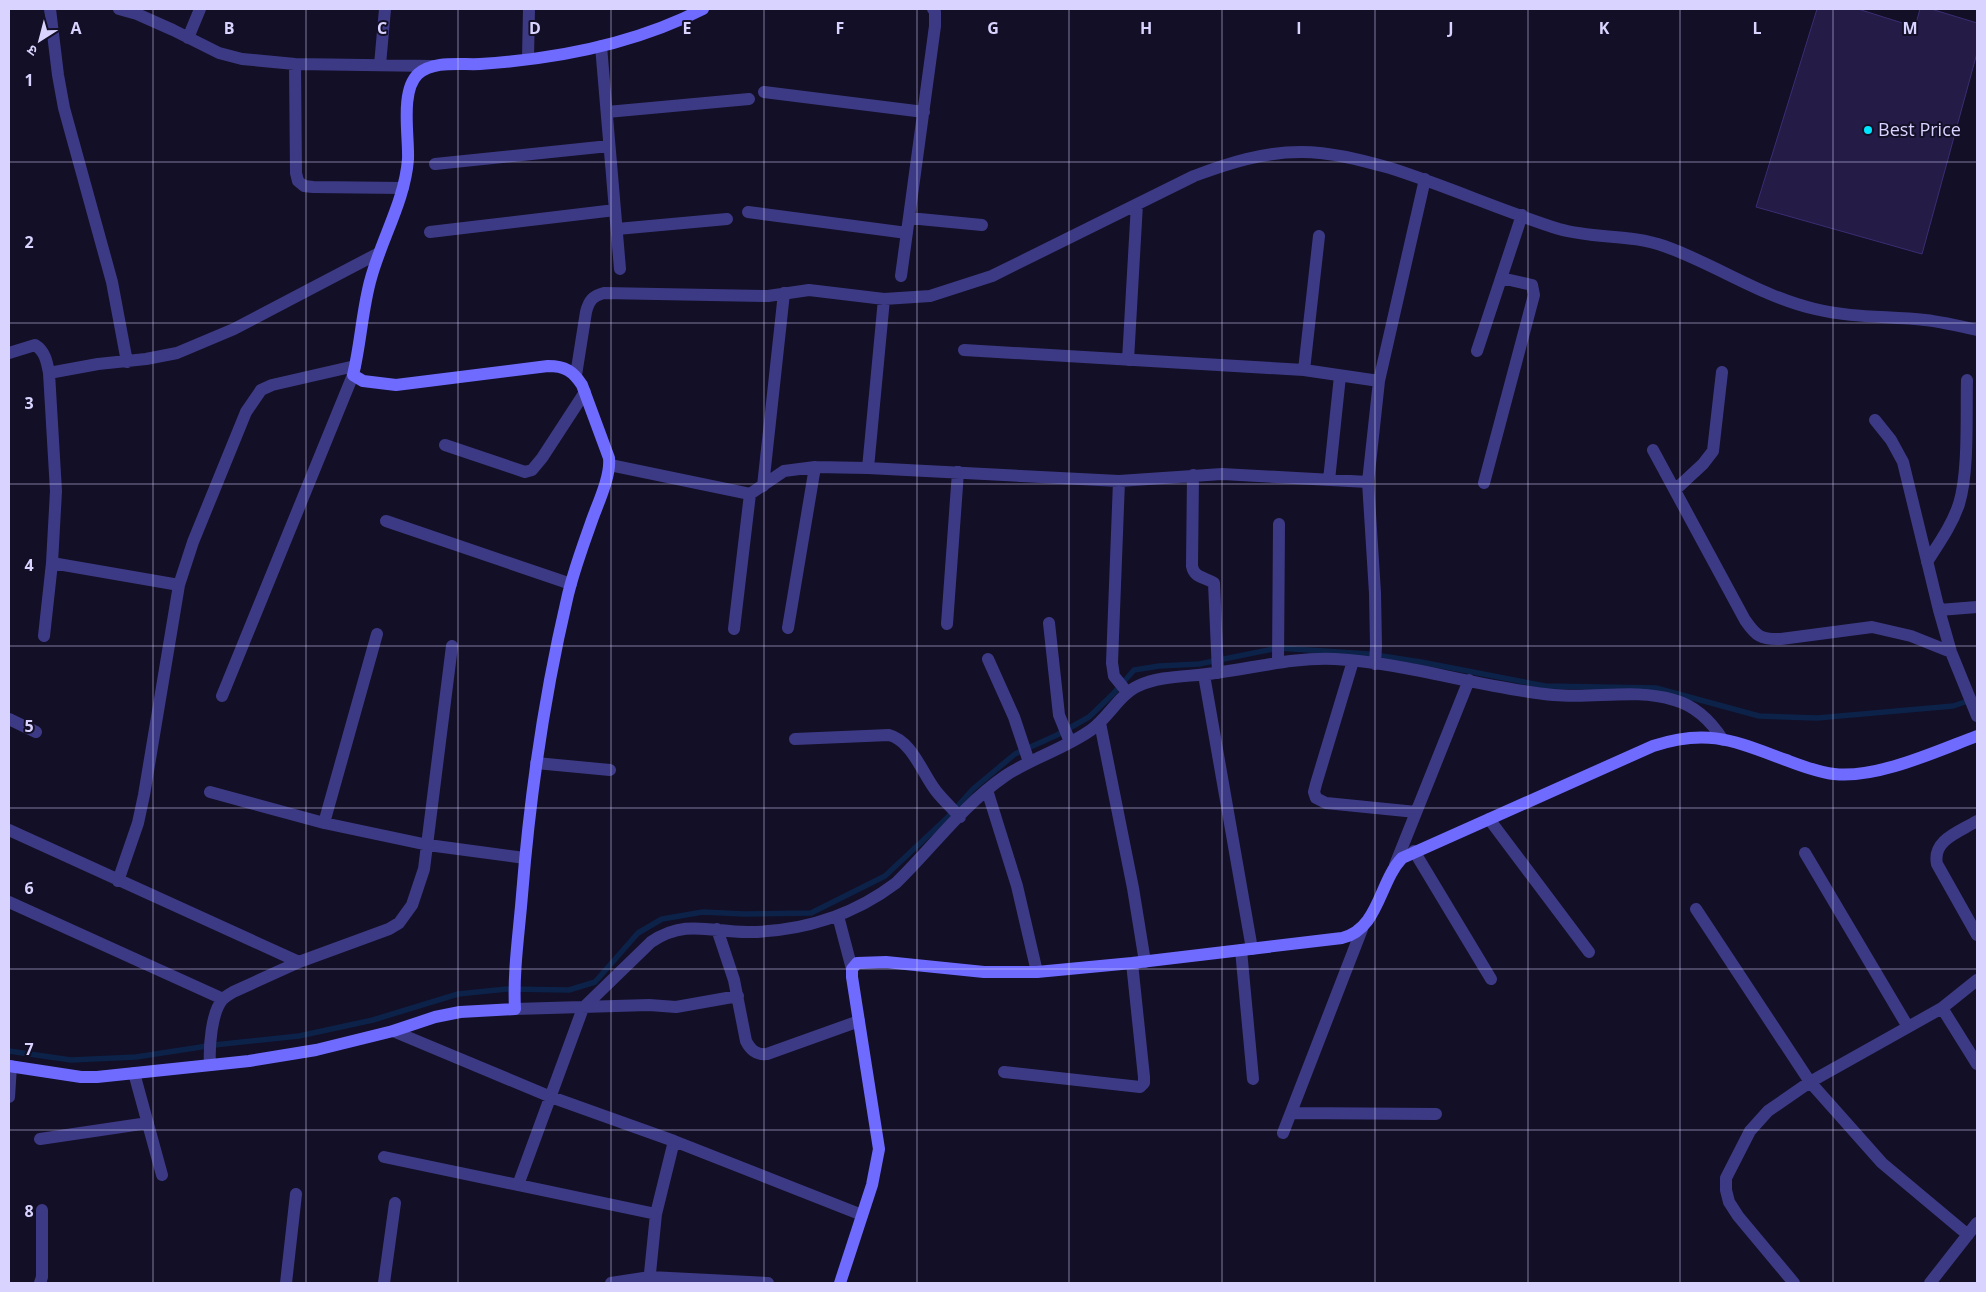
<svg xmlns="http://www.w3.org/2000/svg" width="1986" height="1292" viewBox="0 0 1986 1292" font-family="'Open Sans','Noto Sans Devanagari',sans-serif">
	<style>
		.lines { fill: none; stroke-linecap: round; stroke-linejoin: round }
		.stream { stroke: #0c2248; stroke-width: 5.5 }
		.building { fill: #241b47; stroke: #3b2d73 }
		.street { stroke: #3d3a85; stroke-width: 12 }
		.secondary { stroke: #6f6bff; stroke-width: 12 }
		.grid { fill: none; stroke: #d9d4ff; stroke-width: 1; stroke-opacity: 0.55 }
		.poi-dot { fill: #00e5ff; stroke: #130f26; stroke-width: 2 }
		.labels { text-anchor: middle; stroke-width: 4; stroke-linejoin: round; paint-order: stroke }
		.poi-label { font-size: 18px; fill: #d9d4ff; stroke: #130f26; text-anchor: start }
		.grid-label { font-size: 16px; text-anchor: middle; font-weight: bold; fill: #d9d4ff; stroke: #130f26; stroke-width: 4; stroke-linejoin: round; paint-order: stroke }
	</style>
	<rect width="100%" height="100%" fill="#130f26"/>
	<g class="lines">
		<path class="stream" d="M9,1051L71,1060L136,1057L214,1045L299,1036L373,1020L458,994L507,989L569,990L595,982L638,933L662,919L703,912L744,914L811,913L885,876L948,817L973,789L1015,754L1057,735L1089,717L1113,694L1134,670L1159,666L1199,664L1278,648L1369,654L1421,662L1545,686L1656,688L1759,716L1817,718L1953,706L1977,698"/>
	</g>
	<path class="building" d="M1817,9H1858L1915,27L1920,9H1931L1977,23V53L1922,254L1756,207Z"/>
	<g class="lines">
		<path class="street" d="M50,9L58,75L64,108L112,282L127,362
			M119,9L137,14L173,30L219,53L242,59L295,64L432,66
			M188,38L200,9
			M601,46L620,269
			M528,58L529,9
			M295,64L296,173L298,181L304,186L313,187L403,188
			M380,65L385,9
			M764,92L924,112
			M607,112L749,99
			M435,164L609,146
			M748,212L907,233
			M909,218L982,225
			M617,229L727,219
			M430,232L615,210
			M901,276L935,26V12L933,9
			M964,350L1304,370L1379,381
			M1477,351L1522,215
			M9,353L35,345C45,351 47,362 49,373L98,364L146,359L177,353L234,329L379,253
			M1128,360L1137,204
			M1304,370L1319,236
			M576,375L586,312C589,300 593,296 604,293L768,296L809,290L884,299L930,296L992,276L1194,176C1229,163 1263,152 1301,152C1331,152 1361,160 1390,168C1447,186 1502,211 1559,229C1594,239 1630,234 1664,246C1715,264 1762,297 1815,309C1851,318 1889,316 1925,320C1943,322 1960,326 1977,330
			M1875,420L1891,440L1903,462L1939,610L1951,652L1977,716
			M445,445L525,472L532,470L542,458L585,392
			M1653,450L1745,620C1756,636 1761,640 1781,639L1872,627L1911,636L1951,652
			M610,465L750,494L784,471L815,467L868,468L1119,481L1222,474L1368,482
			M868,468L884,299
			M1193,475L1192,566C1194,578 1205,577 1214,583L1218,673
			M1329,480L1340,376
			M1119,481L1112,663L1114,676L1127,692
			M1484,483L1534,295L1532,285L1501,278
			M763,486L784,293
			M1675,490L1703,464L1713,451L1722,372
			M386,521L571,584
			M1927,562C1939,543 1952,525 1959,504C1969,471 1966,415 1967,380
			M52,563L179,585
			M1939,610L1977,607
			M1049,623L1059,715L1070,742
			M947,624L958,472
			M788,628L815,467
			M734,629L750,494
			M44,636L52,563L56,491L49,373
			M988,659L1014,717L1029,762
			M1353,661L1316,784L1314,792L1316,798L1326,803L1416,812
			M1278,663L1279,524
			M1375,664L1376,646L1375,593L1368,482L1379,381L1425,179
			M1204,675L1252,949
			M222,696L353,375
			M9,719L36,732
			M1100,723L1133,888L1145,962
			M795,739L889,735C912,741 922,773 936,791C943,800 952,808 960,817
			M536,763L610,770
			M987,790L1017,886L1037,972
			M210,792L324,823L428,845L525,858
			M1489,819L1589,952
			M1977,821C1959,832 1932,840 1937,864L1977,935
			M324,823L377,634
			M9,830L299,962
			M1414,851L1491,979
			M1805,853L1908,1027
			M1395,865L1469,680
			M118,881L138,823L144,795L179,585L193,542L246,412L261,390L272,385L355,366
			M9,902L223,999
			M1696,909L1810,1082L1882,1163L1968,1235
			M838,916L852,969
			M717,929L734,980L746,1041C751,1051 757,1055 767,1054L859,1021
			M1241,950L1253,1079
			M1942,1008L1977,1064
			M515,1009L649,1005L676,1007L738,996
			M393,1031L551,1097L674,1141L862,1215
			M210,1065C209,1048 211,1012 223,999C226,996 230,994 233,992L299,962L389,929L399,923L412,905L424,869L452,646
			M1004,1072L1140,1087L1144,1083V1077L1132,963
			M134,1073L162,1175
			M9,1097L11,1066
			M1291,1113L1436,1114
			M1283,1133L1362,929
			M40,1139L148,1123
			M384,1157L656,1214
			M518,1185L583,1008L651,942C686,918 713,933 750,932C803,931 854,915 896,883C932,848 963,805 1005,776C1032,758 1064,749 1091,730C1108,718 1120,694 1138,686C1161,675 1190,677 1215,673C1254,668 1295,657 1335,659C1409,663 1480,688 1554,695C1594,699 1635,688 1674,700C1696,706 1711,721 1723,740
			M40,1283L42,1277V1210
			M286,1283L296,1194
			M384,1283L395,1203
			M611,1283L650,1277L768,1283
			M649,1283L656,1214L674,1141
			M1794,1283L1738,1216L1729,1202L1726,1190V1178L1750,1131L1768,1111L1810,1082L1942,1008L1977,980
			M1930,1283L1977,1223"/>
		<path class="secondary" d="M9,1066L81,1077H97L249,1061L316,1050L393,1031L435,1017L460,1012L515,1009C513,971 519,933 522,895C530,795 544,697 567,599C573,572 583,546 592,520C598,503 611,476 609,458L582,385C573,371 565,366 548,366L396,385L363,381L353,375C361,343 362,309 371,278C382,238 405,200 408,159C409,136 400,91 418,74C434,60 461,65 480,64C557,59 635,44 703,9
			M840,1283L872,1185L879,1149L852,977V969L857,963L886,962L984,972H1037L1132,963L1342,938C1379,929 1379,882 1402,858L1653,746C1708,728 1734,741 1786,760C1802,766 1817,772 1834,774C1877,779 1937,751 1977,736"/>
	</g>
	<path class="grid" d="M153,9V1283M306,9V1283M458,9V1283M611,9V1283M764,9V1283M917,9V1283M1069,9V1283M1222,9V1283M1375,9V1283M1528,9V1283M1680,9V1283M1833,9V1283M9,162H1977M9,323H1977M9,484H1977M9,646H1977M9,808H1977M9,969H1977M9,1130H1977"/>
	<circle class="poi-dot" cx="1868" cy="130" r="5"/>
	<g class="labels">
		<g class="poi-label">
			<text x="1878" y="136">Best Price</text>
		</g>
	</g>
	<g class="grid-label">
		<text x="76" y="34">A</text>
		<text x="229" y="34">B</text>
		<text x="382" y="34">C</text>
		<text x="535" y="34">D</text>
		<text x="687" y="34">E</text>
		<text x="840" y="34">F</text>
		<text x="993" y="34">G</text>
		<text x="1146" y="34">H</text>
		<text x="1299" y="34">I</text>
		<text x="1451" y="34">J</text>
		<text x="1604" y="34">K</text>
		<text x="1757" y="34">L</text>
		<text x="1910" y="34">M</text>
		<text x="29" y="86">1</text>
		<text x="29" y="248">2</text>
		<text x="29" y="409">3</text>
		<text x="29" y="571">4</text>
		<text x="29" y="732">5</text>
		<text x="29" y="894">6</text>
		<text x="29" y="1055">7</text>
		<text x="29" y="1217">8</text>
	</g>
	<rect width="1986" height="1292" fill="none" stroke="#d9d4ff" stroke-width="20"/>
	<g transform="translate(40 40) rotate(216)" stroke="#130f26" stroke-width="4" paint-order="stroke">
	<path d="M0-4L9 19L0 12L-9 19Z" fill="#d9d4ff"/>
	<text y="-8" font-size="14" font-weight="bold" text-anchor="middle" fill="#d9d4ff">उ</text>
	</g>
</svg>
